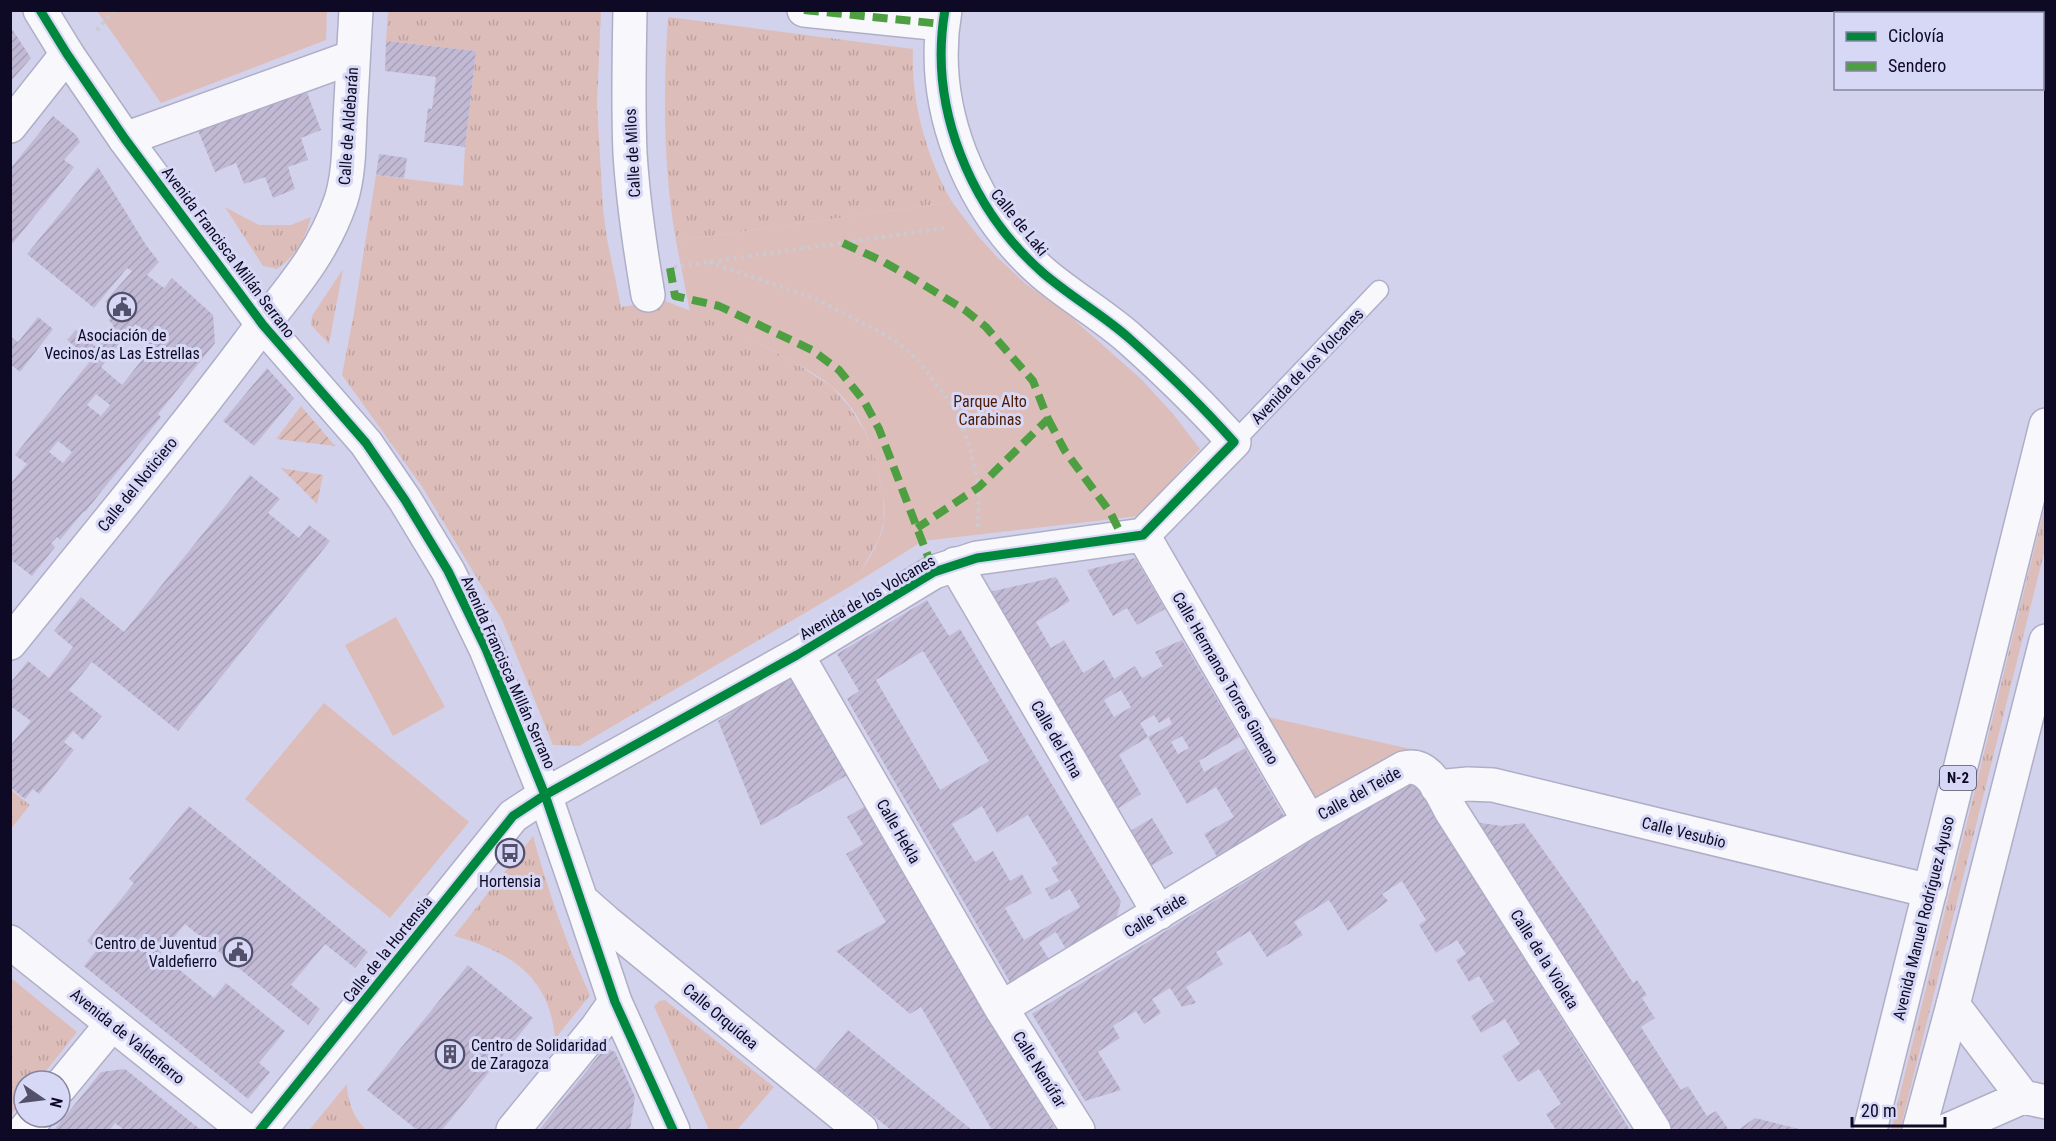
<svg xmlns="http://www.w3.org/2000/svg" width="2056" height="1141" viewBox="0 0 2056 1141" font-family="'Roboto Condensed',sans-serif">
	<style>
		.grass { fill: url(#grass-tufts) }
		.park { fill: #ddbdb9 }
		.garden { fill: url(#garden-furrows) }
		.building { fill: url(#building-hatch); fill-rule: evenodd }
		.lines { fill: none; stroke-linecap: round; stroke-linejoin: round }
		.service-casing { stroke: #afaec7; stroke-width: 21 }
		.minor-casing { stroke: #afaec7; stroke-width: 36 }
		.tertiary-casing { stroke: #afaec7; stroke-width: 36 }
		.trunk-casing { stroke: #afaec7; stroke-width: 36 }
		.path { stroke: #cacad2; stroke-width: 4; stroke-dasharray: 3 4.5; stroke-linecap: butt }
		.service { stroke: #f8f8fc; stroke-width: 18 }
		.minor { stroke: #f8f8fc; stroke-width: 33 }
		.tertiary { stroke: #f8f8fc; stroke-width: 33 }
		.trunk { stroke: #f8f8fc; stroke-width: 33 }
		.quiet { stroke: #4d9f42; stroke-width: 8; stroke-dasharray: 15 8; stroke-linecap: butt }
		.cycleway-casing { stroke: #d7d7f6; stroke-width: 13 }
		.cycleway { stroke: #00873e; stroke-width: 9 }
		.labels { text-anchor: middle; stroke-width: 6; stroke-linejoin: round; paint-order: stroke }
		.shield { fill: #d7d7f6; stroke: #4a4864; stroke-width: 1.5 }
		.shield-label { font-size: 15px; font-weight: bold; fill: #0e0a25 }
		.street-label { font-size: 16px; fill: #0e0a25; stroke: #d7d7f6 }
		.poi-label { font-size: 16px; fill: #0e0a25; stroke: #d7d7f6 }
		.park-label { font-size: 16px; fill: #4f1a00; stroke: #d7d7f6 }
	</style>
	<defs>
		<pattern id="grass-tufts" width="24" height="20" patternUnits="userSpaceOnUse" patternTransform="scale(1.5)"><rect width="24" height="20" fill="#ddbdb9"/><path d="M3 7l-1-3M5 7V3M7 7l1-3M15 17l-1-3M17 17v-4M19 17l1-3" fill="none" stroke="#bca19f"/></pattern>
		<pattern id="garden-furrows" width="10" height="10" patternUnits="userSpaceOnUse" patternTransform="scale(1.5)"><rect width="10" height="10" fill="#ddbdb9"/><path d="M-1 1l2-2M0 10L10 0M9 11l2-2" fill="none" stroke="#bca19f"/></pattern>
		<pattern id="building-hatch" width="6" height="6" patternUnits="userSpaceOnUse" patternTransform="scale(1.5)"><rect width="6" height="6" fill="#c2bad5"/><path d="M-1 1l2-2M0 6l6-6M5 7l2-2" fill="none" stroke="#a69fb7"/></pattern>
	</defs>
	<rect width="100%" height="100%" fill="#d3d2ec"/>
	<path class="grass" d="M388,11H601L597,103L603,209L607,239L621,307L663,300L725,325L797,364L831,386L849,406L864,430L875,454L883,493L884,522L879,539L854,584L579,746L553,745L502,620L423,488L342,375L354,313L376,175L463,186L465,147L476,51L386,41Z
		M668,17L913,49C911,102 926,156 952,202L676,241C663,167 663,92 668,17Z
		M225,207L259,225H291L311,217C305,240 296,255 277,269L263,266Z
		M343,269L329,344L311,325L312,316Z
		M2045,506V549L1900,1130H1891Z
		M11,790L30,805L11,829Z
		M533,836C548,891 566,943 590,995L555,1039C550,976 510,952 454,936Z
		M11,978L77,1032L38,1081H24V1098L11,1115Z
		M665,1000L774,1087L737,1130H709L654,1006L659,1001Z
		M347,1084C347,1101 354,1118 366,1130H309Z"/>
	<path class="park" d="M97,11H327L326,40L161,103Z
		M952,202L978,236L999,259L1026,284L1071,317L1141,379L1174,415L1200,449L1139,516L923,541L854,584C864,565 881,544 884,523C886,507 882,488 879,473C872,441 857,407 831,386C817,374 797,364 781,355C751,339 722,324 690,312L676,241Z
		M396,617L445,707L393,736L345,645Z
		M324,703L469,822L390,918L245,799Z
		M1268,717L1415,750L1320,806Z"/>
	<path class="garden" d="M301,406L335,446L276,439Z
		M281,468L323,475L317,504Z"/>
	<path class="building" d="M10,26L31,58L10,82Z
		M386,41L476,51L465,147L424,142L428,108L432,109L436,77L385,71Z
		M305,87L321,130L301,138L308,160L288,167L295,189L273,198L265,177L244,184L236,163L215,172L197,128Z
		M53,116L76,135L80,142L64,160L74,167L10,247V169Z
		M379,154L407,158L404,178L376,175Z
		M98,167L146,245L159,262L147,275L164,288L172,278L213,315L215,343L158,414L161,417L85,512L84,511L60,540L57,537L51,543L55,547L32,576L10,559V484L27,464L15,455L91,360L67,340L76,330L96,347L113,325L109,320L116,311L105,302L132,271L127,268L94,308L27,254ZM135,324L152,337L144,346L149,351L122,385L101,367ZM96,394L110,405L101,416L87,405ZM58,441L72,452L63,463L49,452Z
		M38,317L53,329L20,372L10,364V336L18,342Z
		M267,368L294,398L254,446L223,421Z
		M250,475L280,499L268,513L299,538L309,525L330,541L178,731L92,662L69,690L102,716L83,740L73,731L64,742L74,750L39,794L33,789L25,799L10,787V746L31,721L10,706V683L28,661L49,678L73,647L54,631L81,597L124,632Z
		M1135,558L1165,609L1137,625L1127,608L1113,616L1087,570Z
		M1056,577L1070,601L1036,622L1051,648L1064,640L1083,673L1104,660L1114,679L1135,666L1142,678L1163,666L1155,652L1182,640L1239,737L1199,761L1204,772L1245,748L1288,823L1220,862L1204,834L1234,817L1216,787L1187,804L1148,737L1119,755L1141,794L1114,811L985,593ZM1121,690L1131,707L1114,717L1104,700ZM1154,715L1159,723L1169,717L1172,724L1148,737L1140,723ZM1182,736L1189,748L1178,754L1171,742Z
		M927,600L949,636L960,629L1121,901L1115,923L1067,951L1056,932L1039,943L1050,961L1011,984L847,699L859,691L837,654ZM923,651L989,761L940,790L876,680ZM982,806L997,833L1028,815L1058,864L1051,868L1059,881L1045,889L1051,900L1070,889L1080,907L1024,940L1005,908L1032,893L1022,874L1010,881L993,851L975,862L952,824Z
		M792,675L849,774L761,826L718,721Z
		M1408,781L1416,783L1630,1130H1556L1546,1114L1561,1104L1539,1069L1518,1082L1502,1056L1520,1044L1505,1019L1481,1033L1471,1016L1494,1001L1479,976L1469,982L1456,960L1466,954L1457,940L1436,953L1419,925L1426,920L1402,881L1382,894L1388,901L1348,931L1329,900L1294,922L1303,935L1267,957L1250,931L1216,952L1223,964L1186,987L1196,1003L1182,1007L1170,988L1152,999L1161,1013L1144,1024L1136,1011L1113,1026L1120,1038L1098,1052L1121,1090L1085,1101L1032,1014Z
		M867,805L1056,1130H992L921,1007L910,1014L836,951L886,922L846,854L863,844L847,817Z
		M189,806L368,952L355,968L325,944L291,985L320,1009L308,1025L185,924L160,954L214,998L226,983L285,1031L259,1063L270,1072L248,1099L84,966L97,950L87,941L134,883L129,879Z
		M1152,818L1173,853L1147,868L1127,833Z
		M1474,822L1502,826L1524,823L1585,909L1633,983L1637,980L1647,995L1642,998L1655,1018L1641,1027L1681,1090L1688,1086L1707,1116L1716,1111L1729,1130H1670Z
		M468,965L533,1018L442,1130H417L367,1090Z
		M848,1030L972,1130H891L815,1069Z
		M605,1048L615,1052L635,1097L630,1130H539Z
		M125,1069L201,1130H124L115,1123L110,1130H54L101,1072Z
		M1755,1118L1803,1130H1738Z"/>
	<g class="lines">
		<g class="service-casing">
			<path id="service" d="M1234,442L1379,290"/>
		</g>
		<g class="minor-casing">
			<path id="minor" d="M630,10C629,58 628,106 630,153C633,201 640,248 648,295
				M804,10L942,24
				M10,126L67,54
				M125,139L353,57
				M1143,535L1309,821
				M955,564L1159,913
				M797,655L1001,1008L1078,1130
				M1437,787L1468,784L1493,785L1930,891
				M581,900L615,1002L673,1130
				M1953,1005L2023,1097L2046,1102
				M1001,1008L1309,821L1404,768C1429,761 1441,793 1451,811L1654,1130
				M60,1087L112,1024
				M25,1130L36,1117
				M260,1130L513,816L545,795L797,655L934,572L977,558L1143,535L1234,442C1202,406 1167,372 1130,339C1103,315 1071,297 1043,273C970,209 928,107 945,10
				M513,1130L596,1029L615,1002
				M1948,1130L2023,1097"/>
		</g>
		<g class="tertiary-casing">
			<path id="tertiary" d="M40,10L67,54L125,139L263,325L366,443L405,500L448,571L486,649L545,795L581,900L606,922L861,1130
				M10,643C90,543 172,446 248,344C284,296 321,259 341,200C349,175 349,145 350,119C352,83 354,47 356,10
				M10,942L245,1130"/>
		</g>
		<g class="trunk-casing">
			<path id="trunk" d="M1870,1130L2046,425
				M1919,1130L1953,1005L2046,641"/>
		</g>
		<path class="path" d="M97,30L114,10
			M709,262L816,299L893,339L917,359L955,409L969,444L979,487L978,527
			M674,267L945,228"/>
		<use href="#service" class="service"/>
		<use href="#minor" class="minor"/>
		<use href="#tertiary" class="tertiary"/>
		<use href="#trunk" class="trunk"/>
		<path class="quiet" d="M804,10L942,24
			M843,243L884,262L914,279L965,310L986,327L1033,381L1048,419L979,487L917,528
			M670,268L675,296L719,306L812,350L839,370L864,401L879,429L934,572
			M1048,419L1065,451L1110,512L1123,538"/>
		<g class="cycleway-casing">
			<path id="cycleway" d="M40,10L67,54L125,139L263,325L366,443L405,500L448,571L486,649L545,795L615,1002L673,1130
				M260,1130L513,816L545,795L797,655L934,572L977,558L1143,535L1234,442C1202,406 1167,372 1130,339C1103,315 1071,297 1043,273C970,209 928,107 945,10"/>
		</g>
		<use href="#cycleway" class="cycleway"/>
	</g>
	<defs>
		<g id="civic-ring" transform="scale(1.5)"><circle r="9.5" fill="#d7d7f6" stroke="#53506b" stroke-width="1.5"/><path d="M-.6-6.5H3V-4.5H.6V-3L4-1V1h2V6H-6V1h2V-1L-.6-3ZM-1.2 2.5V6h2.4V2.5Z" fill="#53506b"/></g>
		<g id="bus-ring" transform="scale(1.5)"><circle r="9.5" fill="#d7d7f6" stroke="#53506b" stroke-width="1.5"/><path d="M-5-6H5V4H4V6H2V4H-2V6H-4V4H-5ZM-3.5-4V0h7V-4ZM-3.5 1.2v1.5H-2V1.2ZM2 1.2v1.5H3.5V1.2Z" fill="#53506b"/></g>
		<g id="building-ring" transform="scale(1.5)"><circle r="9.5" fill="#d7d7f6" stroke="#53506b" stroke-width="1.5"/><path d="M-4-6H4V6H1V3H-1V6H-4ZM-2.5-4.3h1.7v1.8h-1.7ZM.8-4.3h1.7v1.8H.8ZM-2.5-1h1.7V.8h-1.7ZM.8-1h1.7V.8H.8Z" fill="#53506b"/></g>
	</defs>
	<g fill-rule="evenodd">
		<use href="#civic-ring" x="122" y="307"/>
		<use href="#bus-ring" x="510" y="853"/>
		<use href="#civic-ring" x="238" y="952"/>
		<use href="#building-ring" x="450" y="1054"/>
	</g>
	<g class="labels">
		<rect class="shield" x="1940" y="766" width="36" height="24" rx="4.5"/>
		<g class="shield-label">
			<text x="1958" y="783">N-2</text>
		</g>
		<g class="street-label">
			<text transform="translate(348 126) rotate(-86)" y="6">Calle de Aldebarán</text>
			<text transform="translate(632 153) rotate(-93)" y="6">Calle de Milos</text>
			<text transform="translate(1020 222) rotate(51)" y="6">Calle de Laki</text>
			<text transform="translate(229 252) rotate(53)" y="6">Avenida Francisca Millán Serrano</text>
			<text transform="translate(1307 366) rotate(-46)" y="6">Avenida de los Volcanes</text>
			<text transform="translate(137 484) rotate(-51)" y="6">Calle del Noticiero</text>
			<text transform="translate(867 597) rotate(-30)" y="6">Avenida de los Volcanes</text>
			<text transform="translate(509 672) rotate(66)" y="6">Avenida Francisca Millán Serrano</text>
			<text transform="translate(1226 678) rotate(60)" y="6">Calle Hermanos Torres Gimeno</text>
			<text transform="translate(1057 739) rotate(60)" y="6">Calle del Etna</text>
			<text transform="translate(1359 793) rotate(-29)" y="6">Calle del Teide</text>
			<text transform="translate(899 831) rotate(60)" y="6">Calle Hekla</text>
			<text transform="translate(1684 832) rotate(14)" y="6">Calle Vesubio</text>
			<text transform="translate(1155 915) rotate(-31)" y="6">Calle Teide</text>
			<text transform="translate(1923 918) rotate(-76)" y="6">Avenida Manuel Rodríguez Ayuso</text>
			<text transform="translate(387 949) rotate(-51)" y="6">Calle de la Hortensia</text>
			<text transform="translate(1545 959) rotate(58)" y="6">Calle de la Violeta</text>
			<text transform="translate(721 1016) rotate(40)" y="6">Calle Orquídea</text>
			<text transform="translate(128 1036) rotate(39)" y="6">Avenida de Valdefierro</text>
			<text transform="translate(1040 1069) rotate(58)" y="6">Calle Nenúfar</text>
		</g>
		<g class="poi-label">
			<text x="122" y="341">Asociación de<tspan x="122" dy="18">Vecinos/as Las Estrellas</tspan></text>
			<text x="510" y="887">Hortensia</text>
			<text x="217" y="949" text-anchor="end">Centro de Juventud<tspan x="217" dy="18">Valdefierro</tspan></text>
			<text x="471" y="1051" text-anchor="start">Centro de Solidaridad<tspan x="471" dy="18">de Zaragoza</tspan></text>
		</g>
		<g class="park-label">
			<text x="990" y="407">Parque Alto<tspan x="990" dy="18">Carabinas</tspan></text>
		</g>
	</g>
	<rect width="2056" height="1141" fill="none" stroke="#0e0a25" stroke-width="24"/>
	<rect x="1834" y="12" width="210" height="78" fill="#d7d7f6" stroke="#8785a2" stroke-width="1.5"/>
	<rect x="1846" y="32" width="30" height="9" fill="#00873e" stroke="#8785a2" stroke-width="1.5"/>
	<text x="1888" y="42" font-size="18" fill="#0e0a25">Ciclovía</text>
	<rect x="1846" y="62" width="30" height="9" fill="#4d9f42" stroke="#8785a2" stroke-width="1.5"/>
	<text x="1888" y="72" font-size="18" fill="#0e0a25">Sendero</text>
	<g transform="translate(42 1099) rotate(104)"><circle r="28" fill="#d7d7f6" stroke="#8785a2" stroke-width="1.5"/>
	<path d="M0-4.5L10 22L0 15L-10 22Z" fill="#53506b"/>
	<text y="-9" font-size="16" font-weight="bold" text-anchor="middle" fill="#0e0a25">N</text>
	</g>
	<path d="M1852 1117v9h93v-9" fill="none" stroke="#0e0a25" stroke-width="3"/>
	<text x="1861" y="1117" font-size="18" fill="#0e0a25" stroke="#d7d7f6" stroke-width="4.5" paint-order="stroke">20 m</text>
</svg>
